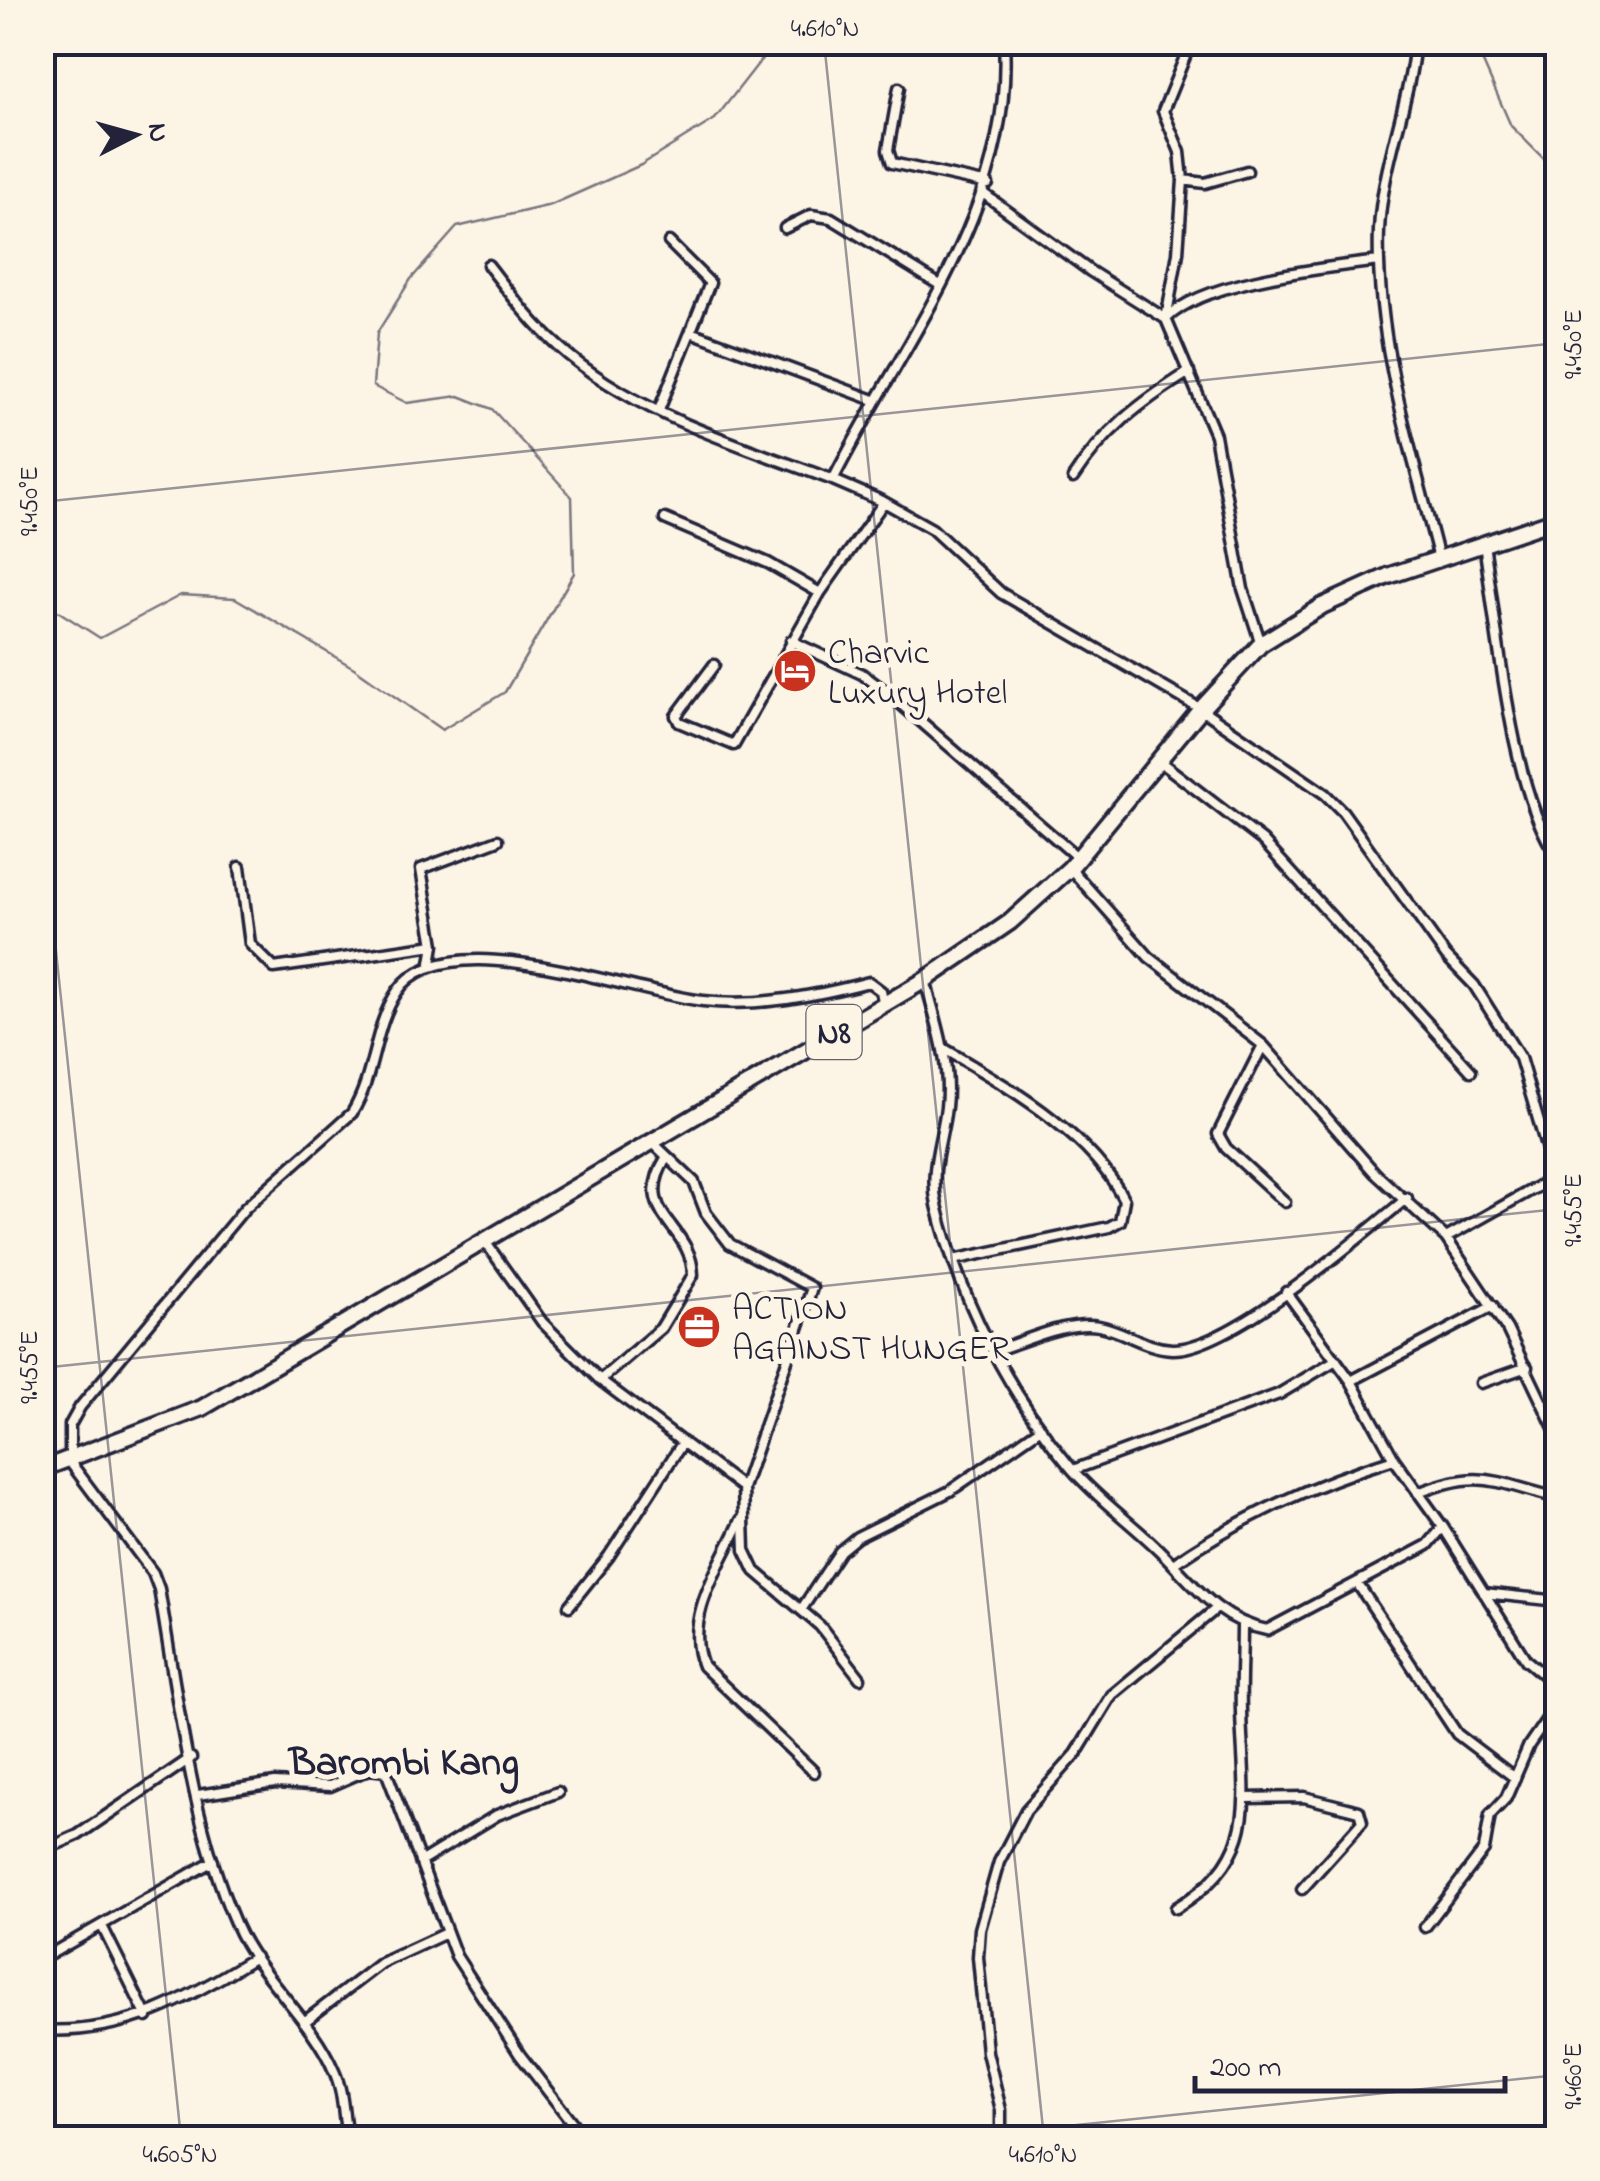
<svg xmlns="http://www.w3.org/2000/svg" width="1600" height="2181" viewBox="0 0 1600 2181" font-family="'Indie Flower',sans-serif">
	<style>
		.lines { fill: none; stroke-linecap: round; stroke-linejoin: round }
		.stream { stroke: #78757e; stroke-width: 2.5 }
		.minor-casing { stroke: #22223b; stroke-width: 15 }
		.trunk-casing { stroke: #22223b; stroke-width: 21 }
		.minor { stroke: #fcf5e5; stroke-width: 8 }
		.trunk { stroke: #fcf5e5; stroke-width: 14 }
		.ticks { fill: none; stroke: #22223b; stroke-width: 2.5; stroke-opacity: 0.45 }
		.labels { text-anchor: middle; stroke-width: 10; stroke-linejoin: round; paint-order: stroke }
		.shield { fill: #fcf5e5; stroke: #63616e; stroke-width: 2.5 }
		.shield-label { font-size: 32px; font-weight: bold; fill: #22223b }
		.poi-label { font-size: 35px; fill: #22223b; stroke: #fcf5e5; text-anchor: start }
		.quarter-label { font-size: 40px; font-weight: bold; fill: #22223b; stroke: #fcf5e5 }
		.neatline { fill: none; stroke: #22223b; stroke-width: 4 }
		.ticks-label { font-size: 25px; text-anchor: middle; fill: #22223b }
	</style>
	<rect width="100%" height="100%" fill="#fcf5e5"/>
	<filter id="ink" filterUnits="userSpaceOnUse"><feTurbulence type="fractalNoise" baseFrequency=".01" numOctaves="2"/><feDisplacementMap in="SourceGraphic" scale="20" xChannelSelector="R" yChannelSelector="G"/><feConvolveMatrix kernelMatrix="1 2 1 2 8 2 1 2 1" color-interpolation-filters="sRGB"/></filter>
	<g filter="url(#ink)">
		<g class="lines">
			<path class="stream" d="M1474,42L1511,126L1558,173
				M42,601L100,638L181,595L235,598L354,668L442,730L505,692L574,573L572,497L492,409L459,396L407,403L373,386L377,333L411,279L457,227L551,205L641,165L715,119L775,42"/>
			<g class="minor-casing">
				<path id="minor" d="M1191,42L1163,111L1180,152L1183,180L1178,253L1166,319L1215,435L1243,589L1261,644
					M1415,42C1409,106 1382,165 1379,230C1375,341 1412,451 1439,559
					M899,88L888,150L892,163L988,184
					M1183,180L1205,183L1247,171
					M984,194L1090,271L1166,319C1203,280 1326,268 1379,261
					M785,228L811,215L831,218L940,285
					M488,265C510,293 531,322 558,346C633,414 740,445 833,480
					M691,332L874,400
					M659,410L710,283L669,242
					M1073,478C1103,431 1141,402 1189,372
					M884,502L833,480C904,339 1014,208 1004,42
					M665,519L768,563L820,593
					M1484,544C1497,627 1511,794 1558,857
					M791,641L862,674L888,693L1077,857
					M714,665L676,716L679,722L734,745L820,593L884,502L932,529L1001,593L1201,709L1325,794L1343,812L1446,956L1474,985L1520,1058L1558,1187
					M1158,760L1263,841L1471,1071
					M240,867L250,944L274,968L434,945
					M1070,868L1149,957L1263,1045L1375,1173L1446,1238L1507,1329L1558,1436
					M431,963L434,945L421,869L498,840
					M925,980C936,1021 951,1063 946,1107C942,1141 929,1170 937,1205C959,1298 1009,1394 1071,1468C1096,1498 1132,1523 1160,1551C1194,1584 1218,1621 1267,1630L1428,1545L1443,1527L1394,1459L1351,1381L1493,1306
					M1263,1045L1218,1134L1226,1148L1285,1202
					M943,1048C1006,1086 1090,1132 1124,1200L1120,1221L1109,1227L953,1260
					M653,1143L694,1182L706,1213L730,1244L812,1288L743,1488
					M1446,1238L1553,1178
					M484,1240L542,1322L600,1380L743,1488L745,1550L755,1571L820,1626L860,1678
					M1286,1292L1351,1381
					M996,1350C1026,1341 1068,1320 1099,1326C1125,1331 1145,1348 1172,1349C1229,1351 1361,1236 1407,1198
					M600,1380L661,1328L693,1275C692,1224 631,1215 666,1158
					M1481,1383L1527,1367
					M1073,1470L1279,1394L1336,1360
					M1418,1493C1482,1467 1495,1483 1558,1498
					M741,1520C722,1563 682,1618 703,1666L814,1772
					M1443,1527L1526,1660L1558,1687
					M1173,1564C1243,1516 1313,1484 1394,1459
					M1357,1583L1457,1734L1515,1778
					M1484,1593L1558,1601
					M569,1606L609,1556L683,1442
					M801,1610L840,1551L857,1537L950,1491L1041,1428
					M198,1795L275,1783L330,1786L369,1769L386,1771L456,1956L520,2055L584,2138
					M1247,1798L1304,1797L1359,1811L1362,1822L1302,1889
					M42,1851L78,1835L191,1758
					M420,1862L497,1815L558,1792
					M1176,1908C1263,1855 1243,1798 1241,1711C1240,1683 1242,1654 1242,1625
					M102,1926L147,2017
					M1425,1927L1484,1850L1490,1815L1506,1798L1529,1745L1558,1703
					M42,1959L213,1861
					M304,2022L381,1963L446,1933
					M42,2030C124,2035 188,1999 255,1957
					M347,2138C343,2116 344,2093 334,2071C311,2017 260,1979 236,1925C191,1821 178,1700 159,1589L153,1573L70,1462V1425L80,1407L245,1208L352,1113C375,1076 373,1028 397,992C444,919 631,993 703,1001C759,1007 815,996 869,982L881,991L883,1001
					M1001,2138V2110L987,2052L978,1957L980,1929L999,1862L1026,1810L1076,1754L1112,1695L1217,1608"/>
			</g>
			<g class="trunk-casing">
				<path id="trunk" d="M42,1469L202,1408L925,980L1010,922L1070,868L1201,709L1261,644L1322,606L1388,576L1558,519"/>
			</g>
			<use href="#minor" class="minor"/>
			<use href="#trunk" class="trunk"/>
		</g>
	</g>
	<path class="ticks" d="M824,42L1044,2138M42,502L1558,343M42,818L181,2138M42,1368L1558,1209M952,2138L1558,2075"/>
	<defs>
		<g id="hotel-disc" transform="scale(2.25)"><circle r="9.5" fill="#c8321e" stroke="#fcf5e5"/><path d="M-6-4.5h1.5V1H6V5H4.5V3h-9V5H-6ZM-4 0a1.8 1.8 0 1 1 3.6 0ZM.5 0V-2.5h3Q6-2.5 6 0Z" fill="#fff"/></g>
		<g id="office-disc" transform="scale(2.25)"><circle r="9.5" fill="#c8321e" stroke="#fcf5e5"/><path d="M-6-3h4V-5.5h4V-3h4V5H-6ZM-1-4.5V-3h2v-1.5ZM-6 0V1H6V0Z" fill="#fff"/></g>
	</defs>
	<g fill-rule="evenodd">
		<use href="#hotel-disc" x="795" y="671"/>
		<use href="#office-disc" x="699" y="1327"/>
	</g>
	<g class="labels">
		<rect class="shield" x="806.5" y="1005" width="55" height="54" rx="8"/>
		<g class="shield-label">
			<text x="834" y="1043">N8</text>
		</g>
		<g class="poi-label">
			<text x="828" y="663">Charvic<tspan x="828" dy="40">Luxury Hotel</tspan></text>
			<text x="732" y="1319">ACTION<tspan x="732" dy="40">AGAINST HUNGER</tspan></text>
		</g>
		<g class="quarter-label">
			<text x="404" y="1774">Barombi Kang</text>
		</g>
	</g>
	<rect width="1600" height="2181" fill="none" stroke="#fcf5e5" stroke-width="110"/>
	<g transform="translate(135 135) rotate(84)" stroke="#fcf5e5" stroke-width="8" paint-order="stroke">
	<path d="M0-8L18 38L0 25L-18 38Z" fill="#22223b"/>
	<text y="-15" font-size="28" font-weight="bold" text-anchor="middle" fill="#22223b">N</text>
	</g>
	<path d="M1195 2076v15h310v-15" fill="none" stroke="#22223b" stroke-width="5"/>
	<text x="1210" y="2076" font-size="30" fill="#22223b" stroke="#fcf5e5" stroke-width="8" paint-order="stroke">200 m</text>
	<rect x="55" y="55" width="1490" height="2071" class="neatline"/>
	<g class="ticks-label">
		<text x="825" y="36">4.610°N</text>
		<text transform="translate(1572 344) rotate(-90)" y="9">9.450°E</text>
		<text transform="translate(28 501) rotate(-90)" y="9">9.450°E</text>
		<text transform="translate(1572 1210) rotate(-90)" y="9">9.455°E</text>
		<text transform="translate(28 1367) rotate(-90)" y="9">9.455°E</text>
		<text transform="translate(1572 2076) rotate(-90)" y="9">9.460°E</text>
		<text x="180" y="2162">4.605°N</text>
		<text x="1043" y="2162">4.610°N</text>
	</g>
</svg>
